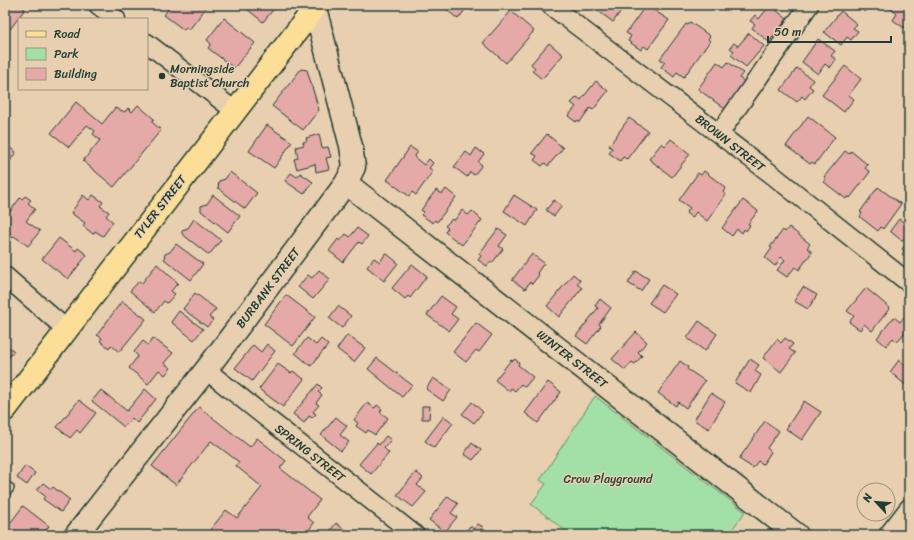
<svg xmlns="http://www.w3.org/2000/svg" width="914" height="540" viewBox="0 0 914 540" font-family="Sriracha,sans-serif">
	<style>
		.green { fill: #a2e0a7; stroke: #608e6e }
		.building { fill: #e5aaa7; stroke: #1f3d34 }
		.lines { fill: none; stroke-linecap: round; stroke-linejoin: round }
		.service-casing { stroke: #1f3d34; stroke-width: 12 }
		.minor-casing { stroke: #1f3d34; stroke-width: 21 }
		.tertiary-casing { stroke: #1f3d34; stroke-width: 25 }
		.primary-casing { stroke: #1f3d34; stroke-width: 25 }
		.service { stroke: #e8cfb0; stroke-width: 9 }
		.minor { stroke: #e8cfb0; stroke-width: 18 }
		.tertiary { stroke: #e8cfb0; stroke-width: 22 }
		.primary { stroke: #fdde96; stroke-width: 22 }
		.poi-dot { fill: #1f3d34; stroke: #e8cfb0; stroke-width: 1.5 }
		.labels { text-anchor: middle; stroke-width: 3; stroke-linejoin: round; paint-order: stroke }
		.poi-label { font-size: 12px; fill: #1f3d34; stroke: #e8cfb0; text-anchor: start }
		.street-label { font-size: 12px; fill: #1f3d34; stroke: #e8cfb0 }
		.park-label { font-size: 12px; fill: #26453a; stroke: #e8cfb0 }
	</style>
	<rect width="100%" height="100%" fill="#e8cfb0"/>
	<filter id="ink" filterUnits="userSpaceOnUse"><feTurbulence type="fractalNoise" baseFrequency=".025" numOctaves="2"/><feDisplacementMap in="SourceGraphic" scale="8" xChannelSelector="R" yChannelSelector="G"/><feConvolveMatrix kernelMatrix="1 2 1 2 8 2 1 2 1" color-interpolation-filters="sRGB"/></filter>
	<g filter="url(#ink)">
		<path class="green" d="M595,396L745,512L728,535H571L531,504L546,484L540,480Z"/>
		<path class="building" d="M5,5H19L25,9L5,36Z
			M171,5H208L189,30L186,27L184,30L164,15Z
			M242,5H277L263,22Z
			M451,5H477L472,11L467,7L458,19L447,10Z
			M590,5H625L613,22Z
			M646,5L669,20L648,49L644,46L641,50L628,41L631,36L626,33Z
			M770,5L787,19L769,42L752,28L755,24L750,21L755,15L759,19Z
			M855,5H870L865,12Z
			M892,5H909V24L908,23L904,28L893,20L897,14L890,8Z
			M511,11L534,31L506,63L483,43Z
			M841,11L857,24L853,28L858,31L851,40L847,37L841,45L824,32Z
			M224,18L255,43L234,68L208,48L211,44L207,40Z
			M690,22L710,36L708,39L710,41L684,77L677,72L674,77L661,67L665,62L660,59L686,24L688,25Z
			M749,33L764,46L746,67L731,55L734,51L730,48L734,43L738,46Z
			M818,39L835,51L831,56L836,59L830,68L825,64L818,74L802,62Z
			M549,43L563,55L542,79L532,71L535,68L531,64Z
			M717,62L724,67L728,62L743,73L739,78L745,82L725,109L698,89Z
			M845,66L861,79L849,95L854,99L844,112L822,95Z
			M797,68L813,80L809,86L813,89L805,99L802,96L797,102L781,90Z
			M301,69L307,70L319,110L303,130L272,106Z
			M596,81L608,91L593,110L590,108L580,122L577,120L576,122L568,116L576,107L571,103L577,97L581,100Z
			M76,102L102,124L115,108L125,112L128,108L132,112L138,105L154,119L152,122L161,130L114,187L83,161L100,140L93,134L95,131L87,125L69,147L51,133Z
			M808,116L835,137L815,164L812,162L810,164L786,146Z
			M629,118L648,131L627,159L623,157L620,161L609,153L612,148L609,146Z
			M267,125L292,142L274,168L249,151Z
			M319,134L322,148L328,147L331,157L326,158L329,169L316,172L315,164L297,169L294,159L298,158L296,147L304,145L303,142L307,141L306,138Z
			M547,134L563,148L548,166L545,163L542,166L534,160L537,156L532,153Z
			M671,139L690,154L672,177L649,159L662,143L665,146Z
			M7,146L16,152L10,161L5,157Z
			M410,147L418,152L414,157L424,165L429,159L433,163L429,168L433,171L416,195L412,192L409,196L387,180Z
			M476,148L484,154L478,162L482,165L474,175L470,172L467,177L454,167L466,152L471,156Z
			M845,151L849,154L851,151L868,165L865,168L870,172L850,198L848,196L846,199L824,182L826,179L824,177Z
			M704,171L726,188L723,192L726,194L707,221L696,212L692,218L686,213L690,208L679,200L698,173L701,175Z
			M230,172L257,193L245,209L218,188L219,181L225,179Z
			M291,173L297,177L300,173L313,182L304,194L285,181Z
			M878,187L901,204L883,229L881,227L878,231L860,217L862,213L860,212Z
			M446,189L456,197L437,222L435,220L433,223L421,215L424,212L421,210L436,190L442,194Z
			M83,195L89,200L93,195L103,202L100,206L109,212L106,216L113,222L103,236L95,231L93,234L83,226L85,223L71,213Z
			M213,195L240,216L228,232L201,211V206L207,204Z
			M514,195L537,210L527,226L504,211Z
			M25,196L31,200L28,203L35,209L26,221L40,231L28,246L14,236L13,238L5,232V218L20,198L22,199Z
			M554,200L562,206L554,216L546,210Z
			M743,200L758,211L748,224L750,225L746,231L744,229L742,233L737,229L732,236L722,228Z
			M462,210L468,215L472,211L482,220L462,245L445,232L448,228L445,226L452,219L454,221Z
			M194,219L221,240L209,255L182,234V230L188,228Z
			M899,219L909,226V232L902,241L890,231Z
			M789,227L810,244L807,248L812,252L799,270L795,267L787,277L777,270L785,260L781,257L775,266L765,258L772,248L770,247L783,230L785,232Z
			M357,228L368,236L362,244L359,242L343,262L329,251L338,239L340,241L346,234L350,237Z
			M498,229L507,235L499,246L503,249L492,263L490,262L487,266L478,260L481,256L479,254Z
			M59,238L76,251L78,248L87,255L68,279L42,259Z
			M909,240V260L902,254L904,251L902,249Z
			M176,244L203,264L191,280L164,259L165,254L170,252Z
			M386,253L398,263L384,281L367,267L374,258L380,262Z
			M532,254L544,263L537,273L539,275L532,284L530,282L525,289L512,280Z
			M157,264L178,283L171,291L175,294L167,303L164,301L155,312L130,291L139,281L142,283Z
			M412,264L427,276L410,298L408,296L405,299L392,288Z
			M319,270L330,279L313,299L298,287L308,275L312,278Z
			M636,271L649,279L641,291L628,283Z
			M573,274L580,280L577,284L582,288L559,317L547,306Z
			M662,285L676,294L663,312L649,303Z
			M803,287L817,295L808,309L794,301Z
			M866,288L890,308L872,331L864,324L860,330L849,322L854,316L847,311Z
			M195,293L216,309L209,317L213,320L207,327L183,309Z
			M286,295L315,317L293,346L264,324Z
			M441,296L456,307L451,314L458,319L449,331L427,315Z
			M600,299L611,308L599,324L601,326L587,344L576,336L598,308L595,306Z
			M122,301L146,319L119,352L111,345L109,348L100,341L102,338L97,335Z
			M338,306L351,316L342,328L329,318Z
			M179,311L203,329L194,340L171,322Z
			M894,317L900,322L904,317L909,321V327L897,342L893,338L886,346L877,338Z
			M699,321L717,334L705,351L687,338Z
			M476,323L492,335L479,352L476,350L466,362L453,352Z
			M636,332L647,342L638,352L642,356L635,364L632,362L625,370L612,359Z
			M347,335L365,348L354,362L337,349Z
			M153,338L173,353L164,363L171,368L165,375L159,370L148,384L129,368L138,356L134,352L143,341L148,345Z
			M307,338L316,345L321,339L328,345L311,366L295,353Z
			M785,338L793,344L789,349L795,353L781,372L763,358L777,339L781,343Z
			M5,344L14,351L5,362Z
			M267,344L275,351L252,381L235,368L253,345L261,352Z
			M377,358L412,385L402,397L368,369Z
			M515,359L519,363L518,365L533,377L525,387L521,384L515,391L511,388L509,391L495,380L511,360L513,361Z
			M750,359L759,365L755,371L761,375L751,393L735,383Z
			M899,360L909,368L908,387L890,372Z
			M680,361L688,367L687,369L705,381L686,408L678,402L676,406L658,393Z
			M278,364L291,373L293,371L304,379L283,407L259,389Z
			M433,378L451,390L443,401L426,389Z
			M548,382L561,392L538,423L525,413Z
			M318,384L322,388L318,392L322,395L316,403L319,405L313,412L316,414L312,418L309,416L304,423L293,414Z
			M145,389L156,399L137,423L132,418L124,427L92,401L101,390L127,411Z
			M711,393L725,402L709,429L694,420Z
			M79,400L96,413L80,433L77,430L70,438L57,427Z
			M804,401L821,412L802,440L786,429Z
			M472,402L483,412L474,423L462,414Z
			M367,403L375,408L377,405L382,409L380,412L388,418L375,435L368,430L366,433L356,426L358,423L354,420Z
			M422,406H430L429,419H422Z
			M199,407L250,447L257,438L286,461L280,468L320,500L307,517L314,523L305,535H206L226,510L237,518L262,487L236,466L239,462L211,441L176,485L152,466Z
			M444,416L453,423L434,448L425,441Z
			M336,417L347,426L340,435L349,442L341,451L321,435Z
			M765,421L779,431L767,448L771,452L763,464L758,461L753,468L739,459Z
			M386,436L391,440L384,448L389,453L371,474L359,464L377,443L379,445Z
			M472,443L481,450L473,460L464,454Z
			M25,466L35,473L27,485L17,478Z
			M416,472L423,478L417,485L426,492L413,507L397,495Z
			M43,483L51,489L53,487L70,500L61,512L43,499L45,496L37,490Z
			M448,496L458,504L451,513L457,517L445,532L429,520Z
			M23,506L49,526L42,535H5V530Z
			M336,523L351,535H327Z
			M478,524L483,527L479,532L483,535H463L470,526L474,529Z"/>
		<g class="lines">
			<g class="service-casing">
				<path id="service" d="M5,492L9,488"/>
			</g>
			<g class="minor-casing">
				<path id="minor" d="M98,5L116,19
					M550,5L770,173L909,283
					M147,43L235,111
					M719,134L809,5
					M5,276L66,329
					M206,370L415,535
					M888,535L909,508"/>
			</g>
			<g class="tertiary-casing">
				<path id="tertiary" d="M346,183L797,535
					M76,535L206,370L346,183L354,167L351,146L315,8"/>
			</g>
			<g class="primary-casing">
				<path id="primary" d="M5,410L317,5"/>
			</g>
			<use href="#service" class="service"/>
			<use href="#minor" class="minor"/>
			<use href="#tertiary" class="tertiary"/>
			<use href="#primary" class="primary"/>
		</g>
	</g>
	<circle class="poi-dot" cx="162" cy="76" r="4"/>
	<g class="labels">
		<g class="poi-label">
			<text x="170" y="73">Morningside<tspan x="170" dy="14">Baptist Church</tspan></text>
		</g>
		<g class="street-label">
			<text transform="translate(730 143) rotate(38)" y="4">BROWN STREET</text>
			<text transform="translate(160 207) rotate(-52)" y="4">TYLER STREET</text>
			<text transform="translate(268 288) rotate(-53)" y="4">BURBANK STREET</text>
			<text transform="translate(572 359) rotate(38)" y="4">WINTER STREET</text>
			<text transform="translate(310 453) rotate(38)" y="4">SPRING STREET</text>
		</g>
		<g class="park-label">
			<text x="608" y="483">Crow Playground</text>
		</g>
	</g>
	<rect width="914" height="540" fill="none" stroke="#e8cfb0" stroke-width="20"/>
	<rect x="10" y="10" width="894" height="520" fill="none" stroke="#1f3d34" stroke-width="1.5" filter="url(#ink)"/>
	<rect x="18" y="18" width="130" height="72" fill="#e8cfb0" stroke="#98957e"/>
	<rect x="26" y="31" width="20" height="6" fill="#fdde96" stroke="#98957e"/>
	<text x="54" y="38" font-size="12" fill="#1f3d34">Road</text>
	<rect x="26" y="48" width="20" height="12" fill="#a2e0a7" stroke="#98957e"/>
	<text x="54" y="58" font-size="12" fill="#1f3d34">Park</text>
	<rect x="26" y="68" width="20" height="12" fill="#e5aaa7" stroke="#98957e"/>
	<text x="54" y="78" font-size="12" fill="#1f3d34">Building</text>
	<g transform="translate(876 502) rotate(296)"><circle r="19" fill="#e8cfb0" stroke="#98957e"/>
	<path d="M0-3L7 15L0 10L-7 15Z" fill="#1f3d34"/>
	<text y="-6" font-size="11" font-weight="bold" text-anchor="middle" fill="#1f3d34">N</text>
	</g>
	<path d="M768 36v6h123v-6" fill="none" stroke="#1f3d34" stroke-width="2"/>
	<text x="774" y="36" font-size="12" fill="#1f3d34" stroke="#e8cfb0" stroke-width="3" paint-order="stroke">50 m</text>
</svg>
